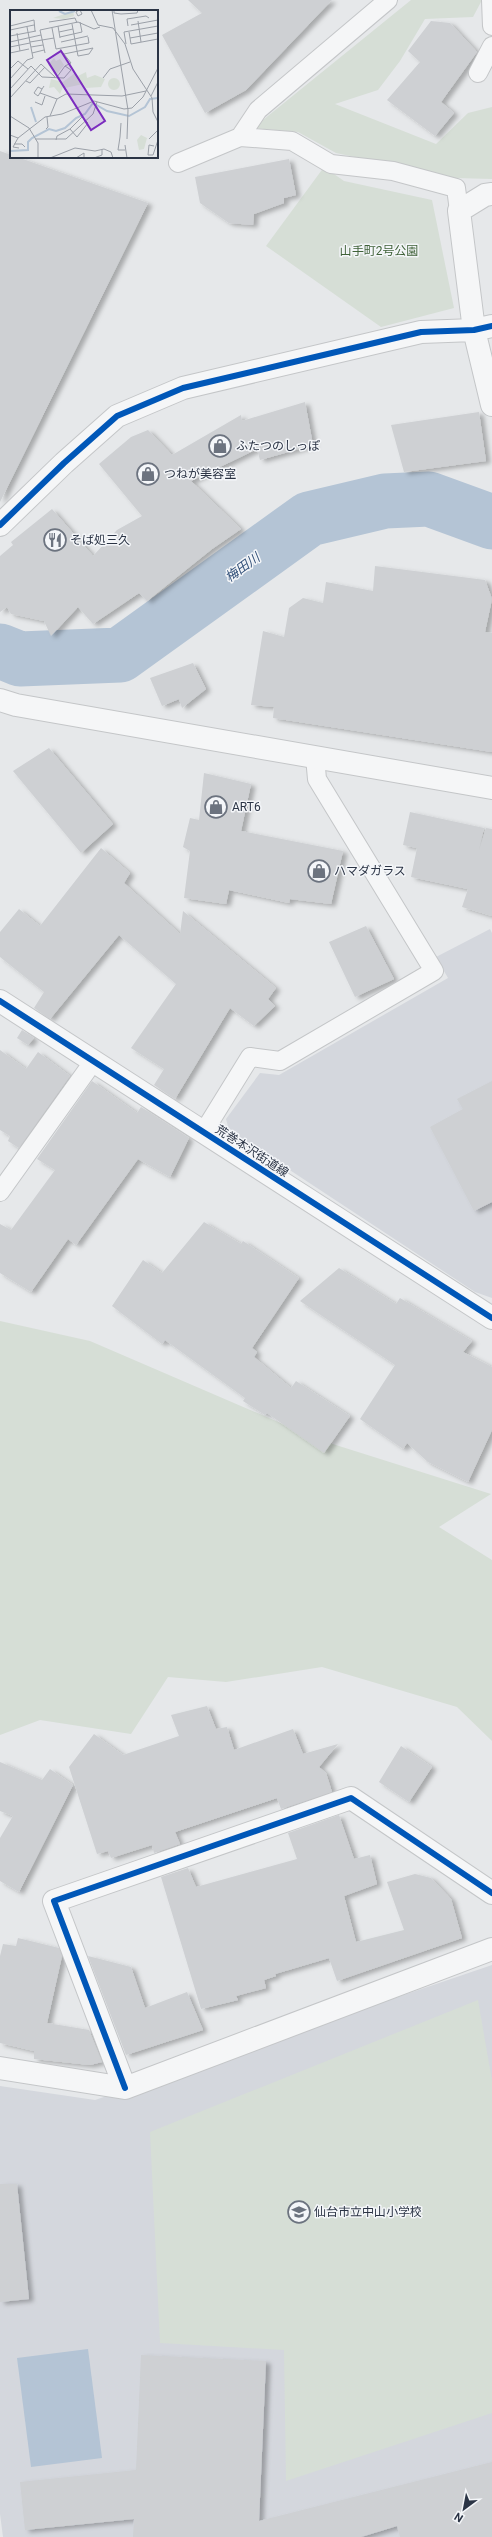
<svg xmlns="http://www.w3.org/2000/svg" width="492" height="2537" viewBox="0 0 492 2537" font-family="Roboto,'Noto Sans JP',sans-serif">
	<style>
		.built { fill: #d4d7dd }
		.green { fill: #d6ded6 }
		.water { fill: #b4c4d5 }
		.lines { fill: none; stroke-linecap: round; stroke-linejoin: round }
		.river { stroke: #b4c4d5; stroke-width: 55 }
		.building { fill: #ced0d3; filter: url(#shadow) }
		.service-casing { stroke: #c4c6c8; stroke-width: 20 }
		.minor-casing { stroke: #c4c6c8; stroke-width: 24 }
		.tertiary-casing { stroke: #c4c6c8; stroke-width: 24 }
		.service { stroke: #f5f6f7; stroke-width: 18 }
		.minor { stroke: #f5f6f7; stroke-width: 22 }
		.tertiary { stroke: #f5f6f7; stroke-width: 22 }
		.cycleway-casing { stroke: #f4f6f9; stroke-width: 8 }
		.cycleway { stroke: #0057b8; stroke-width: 6 }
		.labels { text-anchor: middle; stroke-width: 3; stroke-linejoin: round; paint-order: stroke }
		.park-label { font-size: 12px; fill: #3f6138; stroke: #f4f6f9 }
		.poi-label { font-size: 12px; fill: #2b3445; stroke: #f4f6f9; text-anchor: start }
		.street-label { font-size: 12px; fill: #2b3445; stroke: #f4f6f9 }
		.water-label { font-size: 13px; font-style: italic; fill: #34527a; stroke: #f4f6f9 }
		.inset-river { fill: none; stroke: #b4c4d5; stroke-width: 2 }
		.inset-road { fill: none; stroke: #9ba0a8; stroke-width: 1 }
		.view { fill: #7b2cbf; fill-opacity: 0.15; stroke: #7b2cbf; stroke-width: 2 }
		.inset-edge { fill: none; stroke: #2b3445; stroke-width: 2 }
	</style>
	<defs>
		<filter id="shadow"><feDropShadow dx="4.5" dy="2.5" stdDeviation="2" flood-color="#0004"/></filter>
	</defs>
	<rect width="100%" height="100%" fill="#e6e8ea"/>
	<path class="built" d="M490,929L492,933V1298L475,1292L229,1130L226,1119L260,1073L279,1075L448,978L436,957Z
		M492,1965V2537H3L0,2514V2086L95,2100Z"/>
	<path class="green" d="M411,0H482L473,17L425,19L400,61L378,90L335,104L436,144L468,113L492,107V179L455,178L336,153L298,132L253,128Z
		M324,167L344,181L432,200L454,308L381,327L266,246Z
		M0,1321L90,1341L320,1440L491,1494L439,1527L492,1560V1741L457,1707L322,1667L226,1682L168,1677L131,1734L40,1720L0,1735Z
		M478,2000L492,2081V2413L286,2481L284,2350L160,2343L150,2132Z"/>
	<path class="water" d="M88,2349L102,2458L31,2467L17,2358Z"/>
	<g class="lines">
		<path class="river" d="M0,651L20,659L120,655L309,519L385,501L429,499L492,522"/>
	</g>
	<path class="building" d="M188,0H332L246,90L205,113L162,35L202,13Z
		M431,21L450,23L477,52L441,102L454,113L435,136L387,100L420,62L408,51Z
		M0,151L11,155V157H17L148,203L0,502Z
		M289,159L296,195L284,198V203L254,214L253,225L229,223L200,203L195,177Z
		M305,402L313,445L260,460L257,449L191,481L241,529L212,549L147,601L139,593L93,624L78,607L51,636L44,621L11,614L7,607L0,612V556L13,545L11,542L52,509L93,556L117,530L142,516L99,464L131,437L148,430L172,455L241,415L242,421Z
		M479,412L486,461L404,472L391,425Z
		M375,566L485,580L492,599L485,632L492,633V752L273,718L274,707L251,705L263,631L284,637L289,608L303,598L323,603L326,582L373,591Z
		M193,663L206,689L182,708L179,699L162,706L150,678Z
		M49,748L113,824L81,853L13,771Z
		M204,773L251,784L241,831L343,851L331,904L290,899L289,903L229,890L226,904L184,898L190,851L183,847L190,818L199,820Z
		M410,812L484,828L479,850L486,828L492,829V916L462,907L468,889L411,877L417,848L403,845Z
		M101,848L130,873L124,883L180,934L183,911L276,988L268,999L275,1006L254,1026L230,1008L175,1099L154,1085L164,1069L131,1048L176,984L119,935L50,1019L34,1008L44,992L0,957V932L19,909L40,926Z
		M366,926L394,979L355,997L329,942Z
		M22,1030L34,1038L28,1045L17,1038Z
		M0,1050L26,1069L38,1052L70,1076L19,1148L8,1141L10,1136L0,1130Z
		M92,1081L137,1113L141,1107L189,1138L170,1177L138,1159L76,1245L68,1239L31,1292L0,1273V1224L11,1230L55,1170L37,1159Z
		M492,1081V1202L474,1211L430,1127L463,1109L457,1099Z
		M204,1222L241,1244L243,1241L299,1278L252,1348L257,1352L254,1357L291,1388L296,1381L350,1416L324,1453L267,1413L265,1415L243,1401L245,1398L165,1340L162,1344L112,1306L143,1260L162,1273Z
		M339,1268L396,1304L400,1298L472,1341L463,1352L492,1367V1430L468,1482L428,1462L407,1443L403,1449L360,1419L395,1365L300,1301Z
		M207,1706L216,1729L227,1727L234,1750L293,1729L303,1754L338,1744L319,1767L326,1773L332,1792L281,1809L277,1798L175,1832L180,1844L154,1853L152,1845L111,1858L108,1851L97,1854L69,1767L94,1734L123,1755L179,1736L171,1715Z
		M401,1746L432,1767L409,1802L379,1782Z
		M0,1762L42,1780L50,1769L73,1785L19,1892L0,1881V1838L13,1816L0,1811Z
		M339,1815L354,1859L370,1855L377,1884L344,1896L356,1942L404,1930L387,1882L415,1874L431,1878L451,1899L462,1938L337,1981L329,1958L275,1974L276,1976L264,1980L266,1988L236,1996L238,2000L201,2009L161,1877L188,1868L196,1887L297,1859L288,1833Z
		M18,1938L59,1948L62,1956L47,2023L89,2030L102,2062L90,2065L34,2059V2051L0,2043V1956L3,1944L16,1946Z
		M88,1956L131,1967L145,2008L187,1992L203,2030L126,2055Z
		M0,2184H17L29,2299L0,2302Z
		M141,2355L266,2361L259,2521L492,2462V2537H400L397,2526L361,2537H133L134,2519L25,2530L20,2482L136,2470Z"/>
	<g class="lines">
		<g class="service-casing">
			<path id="service" d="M491,0L492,26
				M478,73L492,46
				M240,137L292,141L331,164L393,171L456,188L459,211
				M178,163L240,137L258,110L388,0
				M203,1133L250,1057L280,1061L434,971L317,779L315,757
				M0,1192L93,1062"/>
		</g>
		<g class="minor-casing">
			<path id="minor" d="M492,194L485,195L459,211L474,330L492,405
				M0,525L64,463L117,416L183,388L421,332L474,330L492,326
				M0,1001L492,1318
				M0,2068L125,2088L492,1949
				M125,2088L54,1901L351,1798L492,1893"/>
		</g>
		<g class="tertiary-casing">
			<path id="tertiary" d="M0,700L16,705L492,788"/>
		</g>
		<use href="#service" class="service"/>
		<use href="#minor" class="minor"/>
		<use href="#tertiary" class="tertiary"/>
		<g class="cycleway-casing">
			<path id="cycleway" d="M0,525L64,463L117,416L183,388L421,332L474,330L492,326
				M0,1001L492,1318
				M125,2088L54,1901L351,1798L492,1893"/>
		</g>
		<use href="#cycleway" class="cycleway"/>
	</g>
	<defs>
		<g id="shop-ring" transform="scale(1.15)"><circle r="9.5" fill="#f4f6f9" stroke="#6c737f" stroke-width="1.5"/><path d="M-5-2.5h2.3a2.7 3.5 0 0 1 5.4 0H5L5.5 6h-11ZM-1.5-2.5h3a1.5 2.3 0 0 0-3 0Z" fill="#6c737f"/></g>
		<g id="restaurant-ring" transform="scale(1.15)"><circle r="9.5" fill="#f4f6f9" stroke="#6c737f" stroke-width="1.5"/><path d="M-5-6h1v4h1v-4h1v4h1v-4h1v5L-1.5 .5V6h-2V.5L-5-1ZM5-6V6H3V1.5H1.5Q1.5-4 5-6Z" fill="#6c737f"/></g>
		<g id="school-ring" transform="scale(1.15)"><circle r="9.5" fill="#f4f6f9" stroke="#6c737f" stroke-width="1.5"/><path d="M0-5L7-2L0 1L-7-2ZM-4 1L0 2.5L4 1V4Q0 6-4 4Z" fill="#6c737f"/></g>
	</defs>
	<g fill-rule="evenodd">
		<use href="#shop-ring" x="220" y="446"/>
		<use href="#shop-ring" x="148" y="474"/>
		<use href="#restaurant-ring" x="55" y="540"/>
		<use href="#shop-ring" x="216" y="807"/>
		<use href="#shop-ring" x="319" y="871"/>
		<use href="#school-ring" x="299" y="2212"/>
	</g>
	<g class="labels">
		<g class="park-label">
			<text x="379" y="255">山手町2号公園</text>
		</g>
		<g class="poi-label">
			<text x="236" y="450">ふたつのしっぽ</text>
			<text x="164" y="478">つねが美容室</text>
			<text x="70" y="544">そば処三久</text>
			<text x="232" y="811">ART6</text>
			<text x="334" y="875">ハマダガラス</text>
			<text x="314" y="2216">仙台市立中山小学校</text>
		</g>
		<g class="street-label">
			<text transform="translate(252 1151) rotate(33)" y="4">荒巻本沢街道線</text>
		</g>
		<g class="water-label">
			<text transform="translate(242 567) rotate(-36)" y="5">梅田川</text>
		</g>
	</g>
	<g transform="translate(10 10)">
		<rect width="148" height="148" fill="#e6e8ea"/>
		<path d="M63,1L64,6L54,9L43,8ZM44,48L46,51L50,49L54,55L47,64L38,55ZM76,62L77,68L85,65L95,69L91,77L76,78L73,74L55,78L53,77L50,84L44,77L39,78L41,69L53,72L65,63L68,66ZM98 74a6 6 0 1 1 12 0a6 6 0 1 1-12 0ZM131,125L137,128L134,139L129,140L127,130Z" fill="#d6ded6"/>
		<path class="inset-river" d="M49,1L55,4L65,1M21,97L26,112M0,141L18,140V132L22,128L39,119L46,121L55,118L66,108L75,104L83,93L97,101L119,106L135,97L140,89L148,88"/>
		<path class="inset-road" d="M69,0L66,2L68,6L72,4L70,0M81,0L88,15L103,18L115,34L123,59L142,88L143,102L148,112M102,0L118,100L117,129M104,0V3L111,4L127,3L128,0M128,11L131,32M39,12L65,8L67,13M62,14L68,46L79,44L83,38M121,15L148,10M0,16L24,10L25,21M48,16L50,28M118,16L117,9L136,6L139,8M42,18L46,39L79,33L78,27M0,20L24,15M49,22L63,19M119,22L121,34L148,29M7,23L10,41M0,26L26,21M50,27L72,22L70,12M120,28L148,23M0,32L31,25M20,32L44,28M51,32L78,26M116,34L114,22L148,16M0,37L20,33M21,37L33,35M0,43L19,39M22,43L34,40M35,43L30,20L68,12L84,19L90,17M54,44L83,38M0,59L8,51L18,59M47,67L55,56L61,53L50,39M93,68L100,59L120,52M0,69L17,50L23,48L17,17M16,71L20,73L35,57M0,79L21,56L32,67L54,68L61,60L55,56M32,79L28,77L24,83L28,86L30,83L32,79L34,76M30,83L47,89M141,86L148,72M0,88L31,54L45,67M25,92L32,95L35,86M0,106L19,118L28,133V148M40,106L47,89L56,84L112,86L136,81M36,119L38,117L37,107M0,125L8,128L35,107L52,104L84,91L114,99L122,98L133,87L148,58M110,127L108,140H115M110,127L111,113M8,128L3,137L9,138M25,129H56L83,104L87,92M139,129L148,120M46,130L47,126L60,119L67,127L78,113L72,107L60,119M4,134H12L15,137M115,135L117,148M144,136L139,135L138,145H143L148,130M40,148L65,138L85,141L94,139L101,142L103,148M66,148L74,143V148M84,148L92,145V139"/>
		<path class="view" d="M51,41L95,111L81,120L37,50Z"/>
		<rect width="148" height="148" class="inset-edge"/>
	</g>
	<g transform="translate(464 2509) rotate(212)" stroke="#f4f6f9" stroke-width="3" paint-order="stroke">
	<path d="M0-3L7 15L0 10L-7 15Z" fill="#2b3445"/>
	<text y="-6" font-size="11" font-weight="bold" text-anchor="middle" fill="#2b3445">N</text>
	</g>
</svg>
